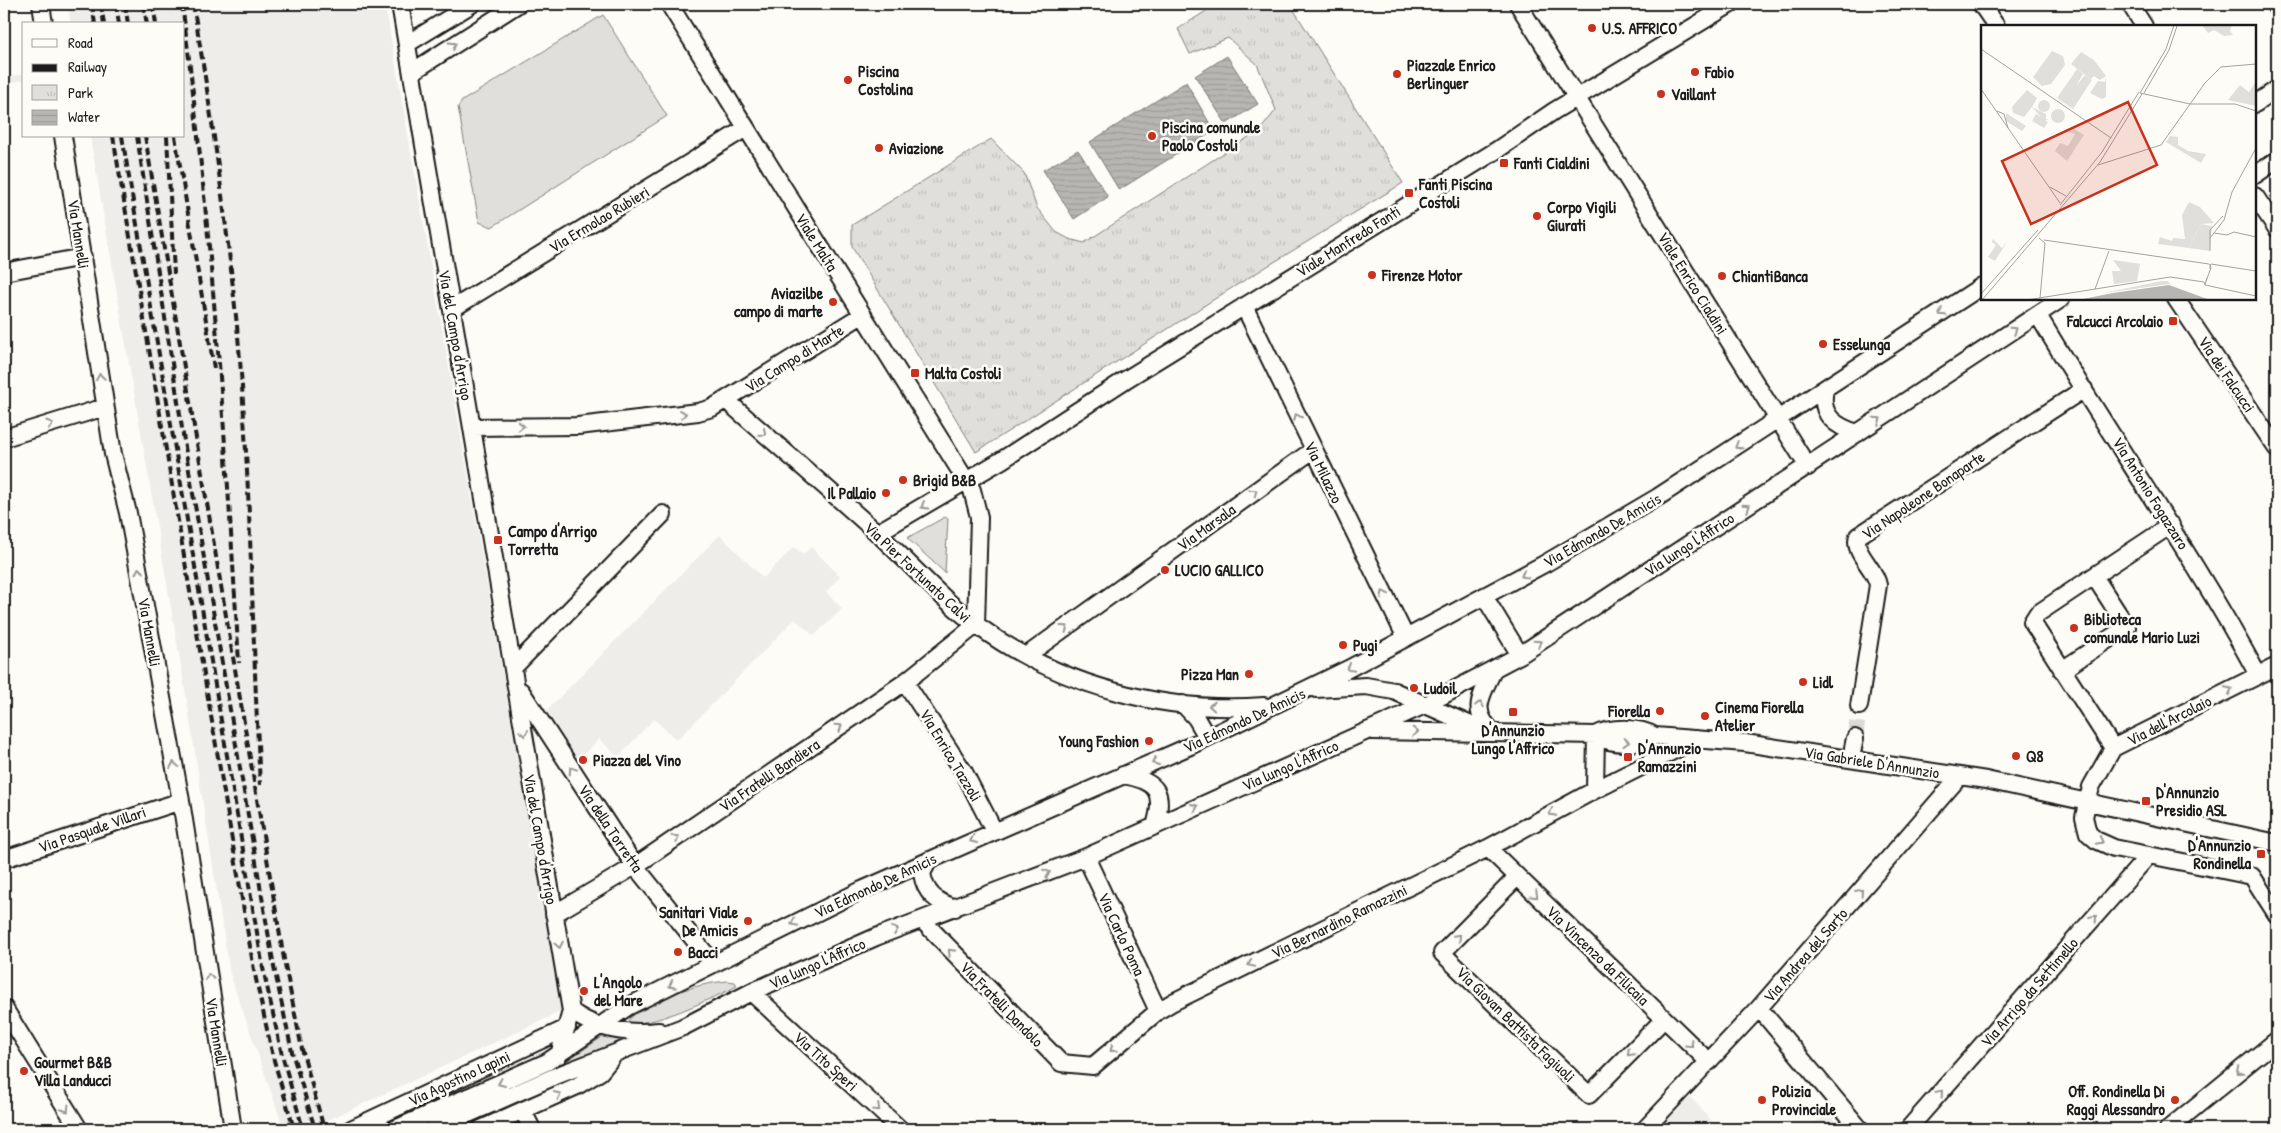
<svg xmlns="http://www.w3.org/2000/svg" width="2281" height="1133" viewBox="0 0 2281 1133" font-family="'Patrick Hand',sans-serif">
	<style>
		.built { fill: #eeede9 }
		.grass { fill: #e0dfdb; stroke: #7e7e7c }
		.park { fill: url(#park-tufts); stroke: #7e7e7c }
		.water { fill: url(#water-rules); stroke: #797876 }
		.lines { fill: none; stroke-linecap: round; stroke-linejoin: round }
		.minor-tunnel { stroke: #dbdad6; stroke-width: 16; stroke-dasharray: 16 8; stroke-linecap: butt }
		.minor-casing { stroke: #1c1c1c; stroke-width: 20 }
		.minor { stroke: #fdfcf7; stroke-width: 16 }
		.rail { stroke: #1c1c1c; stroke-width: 4; stroke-dasharray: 8 4; stroke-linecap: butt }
		.oneway { stroke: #989794 }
		.poi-dot { fill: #c8321e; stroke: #fdfcf7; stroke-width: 2 }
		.labels { text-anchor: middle; stroke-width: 5; stroke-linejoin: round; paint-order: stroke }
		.poi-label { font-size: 16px; font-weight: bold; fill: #1c1c1c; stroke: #fdfcf7; text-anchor: start }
		.street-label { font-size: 16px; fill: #1c1c1c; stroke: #fdfcf7 }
		.inset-road { fill: none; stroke: #a3a29f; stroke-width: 1 }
		.view { fill: #c8321e; fill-opacity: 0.15; stroke: #c8321e; stroke-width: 2.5 }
		.inset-edge { fill: none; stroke: #1c1c1c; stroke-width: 2.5 }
	</style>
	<defs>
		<pattern id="park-tufts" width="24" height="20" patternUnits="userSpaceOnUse" patternTransform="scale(1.25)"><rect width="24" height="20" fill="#e0dfdb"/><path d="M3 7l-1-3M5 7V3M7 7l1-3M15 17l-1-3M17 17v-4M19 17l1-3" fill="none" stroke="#c0bfbb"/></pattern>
		<pattern id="water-rules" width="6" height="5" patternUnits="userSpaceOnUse" patternTransform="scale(1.25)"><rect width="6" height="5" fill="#b7b6b2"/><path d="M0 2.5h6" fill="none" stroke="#9d9c98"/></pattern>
	</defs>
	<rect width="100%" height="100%" fill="#fdfcf7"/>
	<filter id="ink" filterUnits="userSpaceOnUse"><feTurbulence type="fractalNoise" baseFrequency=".02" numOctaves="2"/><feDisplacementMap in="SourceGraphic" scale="10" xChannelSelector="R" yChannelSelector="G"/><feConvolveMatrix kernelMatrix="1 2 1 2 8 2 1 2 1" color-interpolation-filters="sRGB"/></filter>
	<g filter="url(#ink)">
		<path class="built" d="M68,4H385L562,1011L326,1121L329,1129H284L230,974L184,683L90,136H184V24H71Z
			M24,74V80L4,84V78Z
			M720,535L763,578L794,547L803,555L811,547L840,576L826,592L842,609L814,636L795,619L677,740L654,719L618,757L599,739L577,761L547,710Z
			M1690,1097L1719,1129H1658Z
			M1829,1112L1843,1129H1807Z"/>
		<path class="grass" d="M603,15L667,116L492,227L479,222L458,107L462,101Z
			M945,517L948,519L945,573L907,538Z
			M728,981L735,982L737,986C719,995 643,1032 628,1021C646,998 700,983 728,981Z
			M604,1036H636L544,1073L543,1070L569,1059Z"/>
		<path class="park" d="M1217,4H1290L1403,183L1227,291L976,452L852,247V225L991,139L1024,173L1037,208L1056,232L1069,239L1084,243L1261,129L1276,110L1257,64L1228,38L1190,54L1178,29Z"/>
		<path class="water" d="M1227,56L1258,104L1226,124L1195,76Z
			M1186,82L1214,131L1119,190L1090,142Z
			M1078,150L1108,197L1074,219L1043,170Z"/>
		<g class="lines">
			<path class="minor-tunnel" d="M1855,738L1859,706"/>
			<g class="minor-casing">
				<path id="minor" d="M41,4L44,24
					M400,4L571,1011L559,1055
					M669,4L972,490L979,517L976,625
					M1518,4L1808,467
					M1981,4L1996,26
					M2130,4L2144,26
					M2274,4L2277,8
					M407,44L472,4
					M412,72L518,4
					M2255,104L2277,89
					M63,136L113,454L128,513L181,801L233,1129
					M2255,175L2277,160
					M2255,196L2277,229
					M4,272L83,257
					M2176,299L2277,449
					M1244,306L1406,638
					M452,309L746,128
					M2038,315C2109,436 2191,551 2258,675
					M1825,390C1819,415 1836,427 1858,433
					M727,401C776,444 826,487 875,531C908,561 943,601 978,626C1058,685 1165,714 1264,706
					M473,427L578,426L698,412L712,408L862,315
					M4,438L105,407
					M877,533L1002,460L1125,380L1497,150L1554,111L1731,4
					M2094,576L2037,614L2032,622L2113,748
					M1484,596L1520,655
					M1026,656L1313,450
					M2277,666L2113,748L2091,787L2084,817L2088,833L2096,840L2114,848L2252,876L2277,915
					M514,667L663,514
					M2062,670L2127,627L2094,576L2171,525
					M1493,671C1481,696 1469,713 1495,733
					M905,682L964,772L994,831
					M1316,689L1366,686L1394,691L1480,729
					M521,691L635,866L704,952L716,963
					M1183,704L1196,718L1207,737
					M1859,706L1878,585C1875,567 1852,553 1858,536L2084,389
					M1373,731L1596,735C1612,726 1639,727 1655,736L1745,743L1986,780L2277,843
					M1596,735C1612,746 1639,745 1655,736
					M1851,758L1855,738
					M1123,775C1158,781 1165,793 1155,826
					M1595,790L1596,735
					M1488,848L1709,1062
					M1086,857L1158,1011
					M4,859L181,801
					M929,860L922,873C925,894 937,902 955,908
					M1517,877L1442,953L1589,1095L1664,1019
					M554,914L635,866L905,682L976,625
					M922,920L1061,1063L1093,1066L1158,1011L1173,1002L1488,848L1595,790L1697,739
					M751,992L900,1129
					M4,1008L79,1129
					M1759,1008L1860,1129
					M571,1011C596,1030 628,1034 659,1031
					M523,1111L532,1129
					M351,1129L567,1028
					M395,1129L547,1062L629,1006L862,890L1190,746L1348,669L1546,563L1658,497L1982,286
					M434,1129L558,1075L683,1027L751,992L876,937L1086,857L1425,705L1520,655L2061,299
					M481,1129L577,1086L600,1072L613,1056
					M1645,1129L1759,1008L1960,776
					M1908,1129L2149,855
					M2168,1129L2277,1040"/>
			</g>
			<use href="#minor" class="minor"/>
			<path class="rail" d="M92,4L95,24
				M101,4L104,24
				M116,4L119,24
				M125,4L128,24
				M143,4L147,24
				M153,4L156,24
				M182,4C211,223 226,442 239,663
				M193,4C212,114 227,224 238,336C251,485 252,635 260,785
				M113,136L254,970L273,1057L294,1129
				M122,136L263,968L282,1055L303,1129
				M137,136L184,441L274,967L292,1052L315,1129
				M145,136L285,965L302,1049L324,1129
				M167,136L174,274
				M175,136L214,368"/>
		</g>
		<defs><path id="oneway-chevron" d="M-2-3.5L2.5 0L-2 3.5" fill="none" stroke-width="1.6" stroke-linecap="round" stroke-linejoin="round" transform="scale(1.25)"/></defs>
		<g class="oneway">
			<use href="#oneway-chevron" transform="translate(453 45) rotate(-32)"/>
			<use href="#oneway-chevron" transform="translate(1942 313) rotate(147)"/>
			<use href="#oneway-chevron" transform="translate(2014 330) rotate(-33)"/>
			<use href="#oneway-chevron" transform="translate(100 377) rotate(-99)"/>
			<use href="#oneway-chevron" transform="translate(683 414) rotate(-7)"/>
			<use href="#oneway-chevron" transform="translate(1297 417) rotate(-116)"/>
			<use href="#oneway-chevron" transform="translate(1878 420) rotate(-33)"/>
			<use href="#oneway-chevron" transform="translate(50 424) rotate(-17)"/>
			<use href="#oneway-chevron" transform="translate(521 426) rotate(-1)"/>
			<use href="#oneway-chevron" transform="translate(763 433) rotate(41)"/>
			<use href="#oneway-chevron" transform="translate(1738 446) rotate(147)"/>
			<use href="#oneway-chevron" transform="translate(1254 492) rotate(-36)"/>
			<use href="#oneway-chevron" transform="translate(924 506) rotate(150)"/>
			<use href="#oneway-chevron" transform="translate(1747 507) rotate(-33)"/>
			<use href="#oneway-chevron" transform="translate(139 571) rotate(-100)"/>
			<use href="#oneway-chevron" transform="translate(1524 575) rotate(151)"/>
			<use href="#oneway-chevron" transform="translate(1384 594) rotate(-116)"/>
			<use href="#oneway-chevron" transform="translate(1065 628) rotate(-36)"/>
			<use href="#oneway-chevron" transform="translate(1538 643) rotate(-33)"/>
			<use href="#oneway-chevron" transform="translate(1350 668) rotate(152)"/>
			<use href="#oneway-chevron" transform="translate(2229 690) rotate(-27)"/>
			<use href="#oneway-chevron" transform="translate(1480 704) rotate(-78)"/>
			<use href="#oneway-chevron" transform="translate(1212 706) rotate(-176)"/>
			<use href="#oneway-chevron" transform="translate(839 727) rotate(-34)"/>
			<use href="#oneway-chevron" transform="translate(1415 732) rotate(1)"/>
			<use href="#oneway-chevron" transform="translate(524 733) rotate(82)"/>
			<use href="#oneway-chevron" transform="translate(1626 742) rotate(2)"/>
			<use href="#oneway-chevron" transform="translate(1155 762) rotate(156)"/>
			<use href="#oneway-chevron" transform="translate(174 765) rotate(-100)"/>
			<use href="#oneway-chevron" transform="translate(572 770) rotate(-124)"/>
			<use href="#oneway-chevron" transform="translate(1195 807) rotate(-24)"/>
			<use href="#oneway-chevron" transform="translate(1552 813) rotate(152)"/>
			<use href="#oneway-chevron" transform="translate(676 838) rotate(-34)"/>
			<use href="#oneway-chevron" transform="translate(973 840) rotate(156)"/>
			<use href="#oneway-chevron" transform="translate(2100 841) rotate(27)"/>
			<use href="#oneway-chevron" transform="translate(1047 873) rotate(-21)"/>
			<use href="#oneway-chevron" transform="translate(1860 892) rotate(-49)"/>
			<use href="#oneway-chevron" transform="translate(1535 895) rotate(44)"/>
			<use href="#oneway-chevron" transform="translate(2094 918) rotate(-49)"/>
			<use href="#oneway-chevron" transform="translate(794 923) rotate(154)"/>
			<use href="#oneway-chevron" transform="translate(895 930) rotate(-21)"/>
			<use href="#oneway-chevron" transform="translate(1458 937) rotate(-46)"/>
			<use href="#oneway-chevron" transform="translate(559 945) rotate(80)"/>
			<use href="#oneway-chevron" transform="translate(951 952) rotate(-134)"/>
			<use href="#oneway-chevron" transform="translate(1251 964) rotate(154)"/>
			<use href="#oneway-chevron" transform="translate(209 977) rotate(-99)"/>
			<use href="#oneway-chevron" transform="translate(672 985) rotate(153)"/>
			<use href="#oneway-chevron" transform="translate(1690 1044) rotate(44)"/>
			<use href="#oneway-chevron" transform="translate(1113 1049) rotate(140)"/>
			<use href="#oneway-chevron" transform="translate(1630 1053) rotate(135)"/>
			<use href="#oneway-chevron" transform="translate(2239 1071) rotate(141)"/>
			<use href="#oneway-chevron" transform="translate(501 1083) rotate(156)"/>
			<use href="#oneway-chevron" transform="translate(1940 1093) rotate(-49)"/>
			<use href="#oneway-chevron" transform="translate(558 1095) rotate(-25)"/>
			<use href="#oneway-chevron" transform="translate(877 1108) rotate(43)"/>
			<use href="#oneway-chevron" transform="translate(66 1109) rotate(58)"/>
		</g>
	</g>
	<g class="poi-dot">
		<circle cx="1592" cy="28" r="5"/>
		<circle cx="1695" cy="72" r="5"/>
		<circle cx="1397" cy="74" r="5"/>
		<circle cx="848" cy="80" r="5"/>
		<circle cx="1661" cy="94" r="5"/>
		<circle cx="1152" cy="136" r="5"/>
		<circle cx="879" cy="148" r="5"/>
		<rect x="1499" y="158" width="10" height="10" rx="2.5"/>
		<rect x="1404" y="188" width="10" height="10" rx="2.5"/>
		<circle cx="1537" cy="216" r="5"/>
		<circle cx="1372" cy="275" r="5"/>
		<circle cx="1722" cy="276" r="5"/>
		<circle cx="833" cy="302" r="5"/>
		<rect x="2168" y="316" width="10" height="10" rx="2.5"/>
		<circle cx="1823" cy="344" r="5"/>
		<rect x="910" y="368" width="10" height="10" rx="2.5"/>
		<circle cx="903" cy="480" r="5"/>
		<circle cx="886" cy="493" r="5"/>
		<rect x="493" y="535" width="10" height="10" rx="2.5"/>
		<circle cx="1165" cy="570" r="5"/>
		<circle cx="2074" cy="628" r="5"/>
		<circle cx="1343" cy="645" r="5"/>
		<circle cx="1249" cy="674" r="5"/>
		<circle cx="1803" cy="682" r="5"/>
		<circle cx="1414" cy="688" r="5"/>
		<circle cx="1660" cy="711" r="5"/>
		<rect x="1508" y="707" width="10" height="10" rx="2.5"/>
		<circle cx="1705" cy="716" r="5"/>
		<circle cx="1149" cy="741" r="5"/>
		<circle cx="2016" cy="756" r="5"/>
		<rect x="1623" y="752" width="10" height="10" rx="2.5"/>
		<circle cx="583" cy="760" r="5"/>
		<rect x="2141" y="796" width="10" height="10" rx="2.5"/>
		<rect x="2256" y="849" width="10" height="10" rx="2.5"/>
		<circle cx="748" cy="921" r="5"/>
		<circle cx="678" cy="952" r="5"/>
		<circle cx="584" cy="991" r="5"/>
		<circle cx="24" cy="1071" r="5"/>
		<circle cx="1762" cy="1100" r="5"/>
		<circle cx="2175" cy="1100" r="5"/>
	</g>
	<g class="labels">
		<g class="poi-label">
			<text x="1602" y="34">U.S. AFFRICO</text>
			<text x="1407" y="71">Piazzale Enrico<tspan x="1407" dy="18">Berlinguer</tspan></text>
			<text x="858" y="77">Piscina<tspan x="858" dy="18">Costolina</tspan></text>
			<text x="1705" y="78">Fabio</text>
			<text x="1671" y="100">Vaillant</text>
			<text x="1162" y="133">Piscina comunale<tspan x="1162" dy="18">Paolo Costoli</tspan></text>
			<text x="889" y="154">Aviazione</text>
			<text x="1514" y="169">Fanti Cialdini</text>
			<text x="1419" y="190">Fanti Piscina<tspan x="1419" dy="18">Costoli</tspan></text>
			<text x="1547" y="213">Corpo Vigili<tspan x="1547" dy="18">Giurati</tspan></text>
			<text x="1382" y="281">Firenze Motor</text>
			<text x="1732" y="282">ChiantiBanca</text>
			<text x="823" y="299" text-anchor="end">Aviazilbe<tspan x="823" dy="18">campo di marte</tspan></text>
			<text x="2163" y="327" text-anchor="end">Falcucci Arcolaio</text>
			<text x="1833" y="350">Esselunga</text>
			<text x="925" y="379">Malta Costoli</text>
			<text x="913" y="486">Brigid B&amp;B</text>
			<text x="876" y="499" text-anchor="end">Il Pallaio</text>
			<text x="508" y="537">Campo d'Arrigo<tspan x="508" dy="18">Torretta</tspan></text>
			<text x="1175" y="576">LUCIO GALLICO</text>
			<text x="2084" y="625">Biblioteca<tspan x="2084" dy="18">comunale Mario Luzi</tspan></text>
			<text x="1353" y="651">Pugi</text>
			<text x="1239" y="680" text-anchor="end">Pizza Man</text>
			<text x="1813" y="688">Lidl</text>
			<text x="1424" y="694">Ludoil</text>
			<text x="1715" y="713">Cinema Fiorella<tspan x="1715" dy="18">Atelier</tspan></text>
			<text x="1650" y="717" text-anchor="end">Fiorella</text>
			<text x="1513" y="736" text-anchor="middle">D'Annunzio<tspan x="1513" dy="18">Lungo l'Affrico</tspan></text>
			<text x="1139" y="747" text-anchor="end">Young Fashion</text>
			<text x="1638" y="754">D'Annunzio<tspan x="1638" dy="18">Ramazzini</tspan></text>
			<text x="2026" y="762">Q8</text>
			<text x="593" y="766">Piazza del Vino</text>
			<text x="2156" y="798">D'Annunzio<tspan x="2156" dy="18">Presidio ASL</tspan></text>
			<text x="2251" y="851" text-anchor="end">D'Annunzio<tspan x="2251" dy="18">Rondinella</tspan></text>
			<text x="738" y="918" text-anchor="end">Sanitari Viale<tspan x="738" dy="18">De Amicis</tspan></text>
			<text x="688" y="958">Bacci</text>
			<text x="594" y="988">L'Angolo<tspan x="594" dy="18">del Mare</tspan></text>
			<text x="34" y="1068">Gourmet B&amp;B<tspan x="34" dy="18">Villa Landucci</tspan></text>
			<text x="1772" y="1097">Polizia<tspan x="1772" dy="18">Provinciale</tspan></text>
			<text x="2165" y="1097" text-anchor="end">Off. Rondinella Di<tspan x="2165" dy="18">Raggi Alessandro</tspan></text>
		</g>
		<g class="street-label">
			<text transform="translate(599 219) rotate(-31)" y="6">Via Ermolao Rubieri</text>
			<text transform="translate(79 234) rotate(81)" y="6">Via Mannelli</text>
			<text transform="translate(1348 241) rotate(-32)" y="6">Viale Manfredo Fanti</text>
			<text transform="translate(817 242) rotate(58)" y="6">Viale Malta</text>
			<text transform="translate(1693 283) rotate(58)" y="6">Viale Enrico Cialdini</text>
			<text transform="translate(456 335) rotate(80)" y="6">Via del Campo d'Arrigo</text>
			<text transform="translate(794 358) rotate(-32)" y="6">Via Campo di Marte</text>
			<text transform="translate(2227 374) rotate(56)" y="6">Via dei Falcucci</text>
			<text transform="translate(1324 472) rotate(64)" y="6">Via Milazzo</text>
			<text transform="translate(2151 493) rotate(58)" y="6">Via Antonio Fogazzaro</text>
			<text transform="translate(1923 495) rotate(-34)" y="6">Via Napoleone Bonaparte</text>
			<text transform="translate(1206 527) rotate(-36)" y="6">Via Marsala</text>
			<text transform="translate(1602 530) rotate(-30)" y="6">Via Edmondo De Amicis</text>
			<text transform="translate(1689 544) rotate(-33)" y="6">Via lungo l'Affrico</text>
			<text transform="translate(918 572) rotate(43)" y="6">Via Pier Fortunato Calvi</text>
			<text transform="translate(150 632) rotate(80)" y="6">Via Mannelli</text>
			<text transform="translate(1244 720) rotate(-25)" y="6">Via Edmondo De Amicis</text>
			<text transform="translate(2169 720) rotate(-27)" y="6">Via dell'Arcolaio</text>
			<text transform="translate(951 755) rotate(59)" y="6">Via Enrico Tazzoli</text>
			<text transform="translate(1872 762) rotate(9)" y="6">Via Gabriele D'Annunzio</text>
			<text transform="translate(1290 765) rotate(-24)" y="6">Via lungo l'Affrico</text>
			<text transform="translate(769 775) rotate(-34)" y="6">Via Fratelli Bandiera</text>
			<text transform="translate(611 828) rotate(56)" y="6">Via della Torretta</text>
			<text transform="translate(92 829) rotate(-19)" y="6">Via Pasquale Villari</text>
			<text transform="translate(541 839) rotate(80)" y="6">Via del Campo d'Arrigo</text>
			<text transform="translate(875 885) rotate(-25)" y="6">Via Edmondo De Amicis</text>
			<text transform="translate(1339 921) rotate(-26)" y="6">Via Bernardino Ramazzini</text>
			<text transform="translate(1122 934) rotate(65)" y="6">Via Carlo Poma</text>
			<text transform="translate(1598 955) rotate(44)" y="6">Via Vincenzo da Filicaia</text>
			<text transform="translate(1805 955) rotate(-49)" y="6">Via Andrea del Sarto</text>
			<text transform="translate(817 963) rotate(-24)" y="6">Via lungo l'Affrico</text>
			<text transform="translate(2029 992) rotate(-49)" y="6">Via Arrigo da Settimello</text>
			<text transform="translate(1002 1004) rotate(46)" y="6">Via Fratelli Dandolo</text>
			<text transform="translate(1516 1024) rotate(44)" y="6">Via Giovan Battista Fagiuoli</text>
			<text transform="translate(217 1032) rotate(81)" y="6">Via Mannelli</text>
			<text transform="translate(826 1061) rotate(42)" y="6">Via Tito Speri</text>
			<text transform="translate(459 1078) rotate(-25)" y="6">Via Agostino Lapini</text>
		</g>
	</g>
	<g transform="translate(1981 25)">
		<rect width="275" height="275" fill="#fdfcf7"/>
		<path d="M71,26L82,31L84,40L70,59L61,61L52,52ZM96,44L102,49L95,61L104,50L111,55L92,84L76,73ZM125,52V72L121,74L109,68L117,56L124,57ZM275,56V81L247,75L259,60L268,67ZM46,65L56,73L51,82L65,89V94L68,95H64L67,97L63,103L51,96L55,89L60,92L51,82L43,92L32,88L31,82ZM57 81a6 6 0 1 1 12 0a6 6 0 1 1-12 0ZM70 91a7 7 0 1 1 14 0a7 7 0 1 1-14 0ZM220,199L231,201L229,226L208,223ZM12,214L21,223L26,217L14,236L7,232L15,220L11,217Z" fill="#e0dfdb"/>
		<path d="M221,0H251L249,6L252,10L243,11L233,5L227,8Z" fill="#e0dfdb"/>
		<path d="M100,27L113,35L125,51L119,55L113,51L110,54L96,44L90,39ZM25,88L45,101L41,106L25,96ZM90,102L103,110L86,136L74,126L79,118L87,121L94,109L87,107ZM189,111L197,112V120L207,126L225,129L220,138L185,117ZM208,177L219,182L233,198L220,199L208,223L177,219L179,212L191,216L192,213L204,214L201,190ZM132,235L174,241L159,239L156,256L133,259L131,246H140ZM181,256H187L189,259L122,268Z" fill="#e0dfdb"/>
		<path d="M188,260L229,275H97L132,268Z" fill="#b7b6b2"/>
		<path class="inset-road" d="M193,0L185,24L159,68L209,79H254L275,86M0,24L130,113M0,64L79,178M163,68L188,25L196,1M16,86L23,89L27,103M117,140L180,120L224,58L240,42L275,39M69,162L85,171M79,180L121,127L158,67M233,208L246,210L253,207L275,212M58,213L64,218L59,273M229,213L243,195L251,167L275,123M63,215L228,239M229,226V205L242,191M230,239L275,246M225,256L230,243L229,239V244M224,260L275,271M114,264L128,226M0,269L57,205M1,275L119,137L161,69M46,275L189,252L223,257L224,260L226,253"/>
		<path class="view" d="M147,77L176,140L50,199L21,136Z"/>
		<rect width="275" height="275" class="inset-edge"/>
	</g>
	<rect width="2281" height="1133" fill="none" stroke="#fdfcf7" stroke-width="20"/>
	<rect x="10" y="10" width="2261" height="1113" fill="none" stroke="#1c1c1c" stroke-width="2" filter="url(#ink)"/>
	<rect x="22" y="22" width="162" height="115" fill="#fdfcf7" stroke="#a3a29f"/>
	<rect x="32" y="39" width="25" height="8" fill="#fdfcf7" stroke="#a3a29f"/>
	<text x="68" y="48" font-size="15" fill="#1c1c1c">Road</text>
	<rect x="32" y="64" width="25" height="8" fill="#1c1c1c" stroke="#a3a29f"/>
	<text x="68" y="72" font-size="15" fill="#1c1c1c">Railway</text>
	<rect x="32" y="85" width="25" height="15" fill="url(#park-tufts)" stroke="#a3a29f"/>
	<text x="68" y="98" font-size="15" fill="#1c1c1c">Park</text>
	<rect x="32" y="110" width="25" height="15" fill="url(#water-rules)" stroke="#a3a29f"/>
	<text x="68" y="122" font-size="15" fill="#1c1c1c">Water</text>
</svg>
